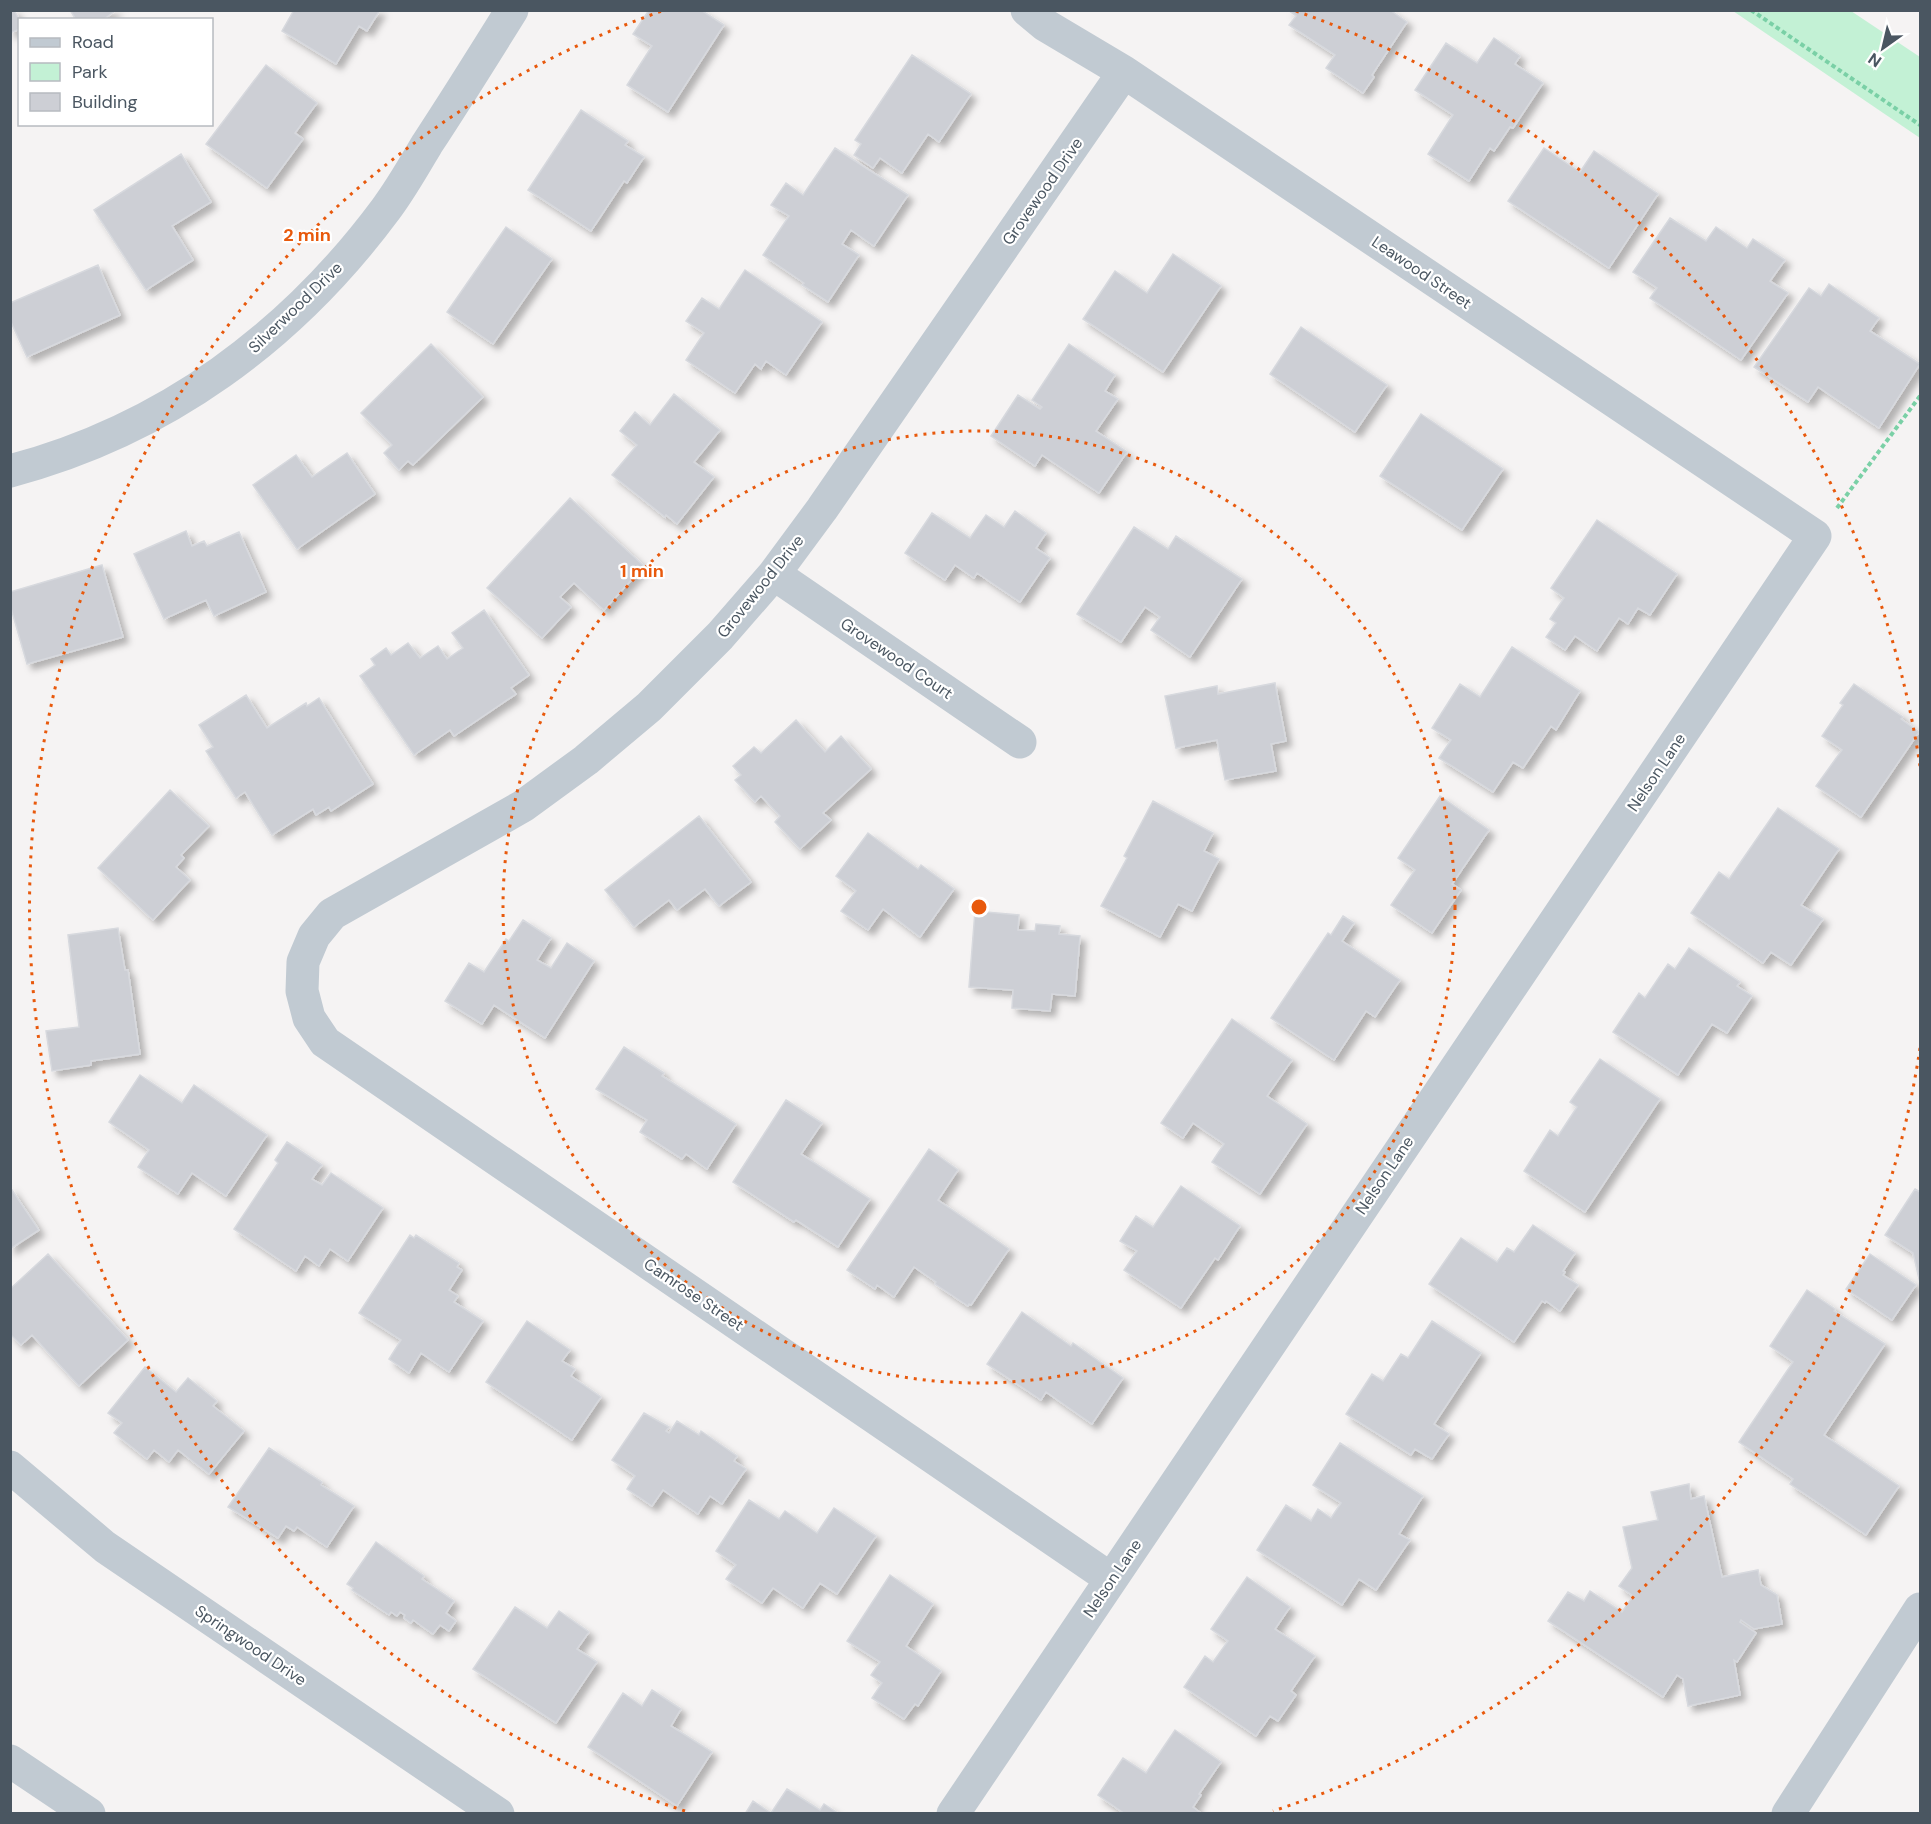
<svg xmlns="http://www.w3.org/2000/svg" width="1931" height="1824" viewBox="0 0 1931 1824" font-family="'DM Sans',sans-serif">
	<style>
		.green { fill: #c3f1d5 }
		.building { fill: #cdcfd5; stroke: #d7d9de; stroke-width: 1.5; filter: url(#shadow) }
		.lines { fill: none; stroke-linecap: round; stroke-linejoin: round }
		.path { stroke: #7ad0a6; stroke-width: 4; stroke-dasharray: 4.5 3; stroke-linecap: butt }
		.minor { stroke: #c1cad2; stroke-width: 33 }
		.ring { fill: none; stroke: #e8590c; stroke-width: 3; stroke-dasharray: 3 6 }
		.labels { text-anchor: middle; stroke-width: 4.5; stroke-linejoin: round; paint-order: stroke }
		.street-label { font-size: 16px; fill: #4a5661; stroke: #fff }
		.centre { fill: #e8590c; stroke: #fff; stroke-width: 3 }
		.ring-label { font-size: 18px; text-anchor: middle; font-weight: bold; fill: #e8590c; stroke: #fff; stroke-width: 4.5; stroke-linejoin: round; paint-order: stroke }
	</style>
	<defs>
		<filter id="shadow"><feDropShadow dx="5.5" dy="5.5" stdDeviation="3" flood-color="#0004"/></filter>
	</defs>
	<rect width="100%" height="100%" fill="#f5f3f3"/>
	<path class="green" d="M1733,11H1851L1920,57V138Z"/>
	<path class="building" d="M10,10H14L20,21V29L10,33Z
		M70,10H116L103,20H76Z
		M294,10H380L367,31L359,26L336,64L282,31Z
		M649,10H701L724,25L668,112L627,85L652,46L633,34Z
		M1288,10H1390L1407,22L1372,75L1374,77L1363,93L1326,68L1335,55L1289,25L1296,16Z
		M1494,38L1520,56L1515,64L1543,83L1513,128L1510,127L1494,151L1490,148L1469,181L1428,154L1453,115L1415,90L1446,43L1477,63Z
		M912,55L971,94L939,142L928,134L902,173L880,158L873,168L854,155L861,144L855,140Z
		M266,65L317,103L295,133L303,139L267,188L206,144Z
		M581,110L628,141L625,145L644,157L627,183L624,181L591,231L528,190Z
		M835,148L908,195L874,246L851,230L842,244L859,255L828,302L802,285L804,283L763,255L789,216L771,205L786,183L803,195Z
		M1544,148L1580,172L1594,151L1658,194L1609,268L1508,201Z
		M181,154L211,202L172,226L193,260L146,290L94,210Z
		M1670,218L1706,241L1716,227L1747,248L1753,239L1785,260L1770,281L1788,293L1741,360L1650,298L1657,288L1633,272Z
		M506,227L552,259L493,344L447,312Z
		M1173,254L1221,286L1163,372L1083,319L1115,271L1147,293Z
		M98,265L120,315L27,357L10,320V303Z
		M745,270L822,322L786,375L766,361L761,369L755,364L735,393L686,360L704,333L686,321L702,298L719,309Z
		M1829,284L1879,318L1870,331L1920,364L1879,428L1818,387L1808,402L1754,367L1809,288L1821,296Z
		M1301,327L1387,385L1355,432L1270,374Z
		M431,344L483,397L413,465L408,461L399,470L384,453L392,445L361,413Z
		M1069,344L1115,375L1105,391L1118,399L1096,431L1127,452L1099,493L1042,455L1035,466L991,436L1018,395L1040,409L1042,407L1032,400Z
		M674,394L720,430L694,462L714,477L677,524L666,515L665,517L612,475L637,445L620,431L635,412L650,425Z
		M1421,414L1503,469L1462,530L1380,476Z
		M347,453L375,494L297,549L253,485L296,455L312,477Z
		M570,498L644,566L604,610L574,583L560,597L571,607L542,638L487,588Z
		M1015,511L1046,533L1036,548L1050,558L1020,602L977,573L974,578L955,565L945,580L905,553L932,513L970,538L986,515L1004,527Z
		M1597,520L1677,574L1650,615L1638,608L1628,624L1619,618L1597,651L1575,636L1565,650L1546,637L1556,623L1550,619L1564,598L1551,588Z
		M1134,527L1168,549L1176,536L1242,579L1190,657L1151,630L1160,617L1145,607L1121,642L1077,614Z
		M186,531L192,546L204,541L207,546L239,532L266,592L214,616L206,600L164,619L134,554Z
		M102,565L123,637L27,664L10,605V592Z
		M484,610L529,675L511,688L516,694L454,736L450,730L414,755L360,676L375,665L371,659L386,648L391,655L408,643L420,658L438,646L447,659L463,648L452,633Z
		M1512,647L1580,691L1556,730L1551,726L1523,768L1513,762L1493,792L1439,758L1451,740L1432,728L1460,684L1480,697Z
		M1275,683L1286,741L1271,744L1276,771L1225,780L1217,740L1176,748L1165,696L1217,686L1218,694Z
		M1854,684L1903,717L1901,719L1919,732L1861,817L1816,786L1842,750L1822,736L1843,705L1840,703Z
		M246,695L267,728L306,703L307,706L319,698L373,784L331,811L329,807L316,815L313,809L272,835L245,792L236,798L206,751L213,747L199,725Z
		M796,720L825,752L841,736L871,769L823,813L831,820L800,849L775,822L780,816L761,796L755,802L735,780L741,775L733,766L754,747L761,753Z
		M170,790L209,826L181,855L184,858L176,867L190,880L153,920L98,868Z
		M1440,796L1489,830L1452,884L1461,890L1432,933L1391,905L1415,870L1398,858Z
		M1153,801L1213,833L1204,851L1219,859L1192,911L1178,904L1160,937L1101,906L1127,858L1124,856Z
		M1778,808L1839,849L1801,905L1823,919L1791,965L1771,952L1763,963L1691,913L1719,872L1729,879Z
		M699,816L751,882L719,906L705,889L677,910L669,900L634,927L605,890Z
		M868,833L918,869L921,865L954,889L920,937L883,909L868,930L841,911L856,891L836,876Z
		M975,911L1019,915L1018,930L1035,931L1036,924L1060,926L1059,934L1080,936L1075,996L1052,994L1050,1011L1012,1008L1013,990L969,987Z
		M1343,916L1354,923L1342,941L1400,980L1375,1017L1366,1011L1334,1060L1271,1018L1328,933L1331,935Z
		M523,920L551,938L537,960L551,968L567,943L594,961L545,1038L494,1005L482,1024L445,1001L469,963L484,972L506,939L509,941Z
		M118,928L125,970H128L140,1054L91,1061V1065L52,1071L46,1031L79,1027L68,935Z
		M1689,948L1740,982L1737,986L1752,996L1727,1033L1712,1024L1678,1075L1613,1032L1639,993L1645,998L1668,964L1675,969Z
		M1232,1019L1292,1060L1267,1096L1307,1124L1260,1194L1212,1162L1224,1144L1193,1123L1183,1138L1161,1123Z
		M624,1047L664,1073L662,1076L736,1124L707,1169L686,1154L682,1159L640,1132L647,1120L596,1089Z
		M1600,1059L1660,1099L1585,1212L1524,1171L1550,1130L1558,1136L1577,1107L1570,1102Z
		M140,1075L182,1103L194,1085L267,1135L226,1196L192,1173L178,1194L138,1167L149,1150L109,1122Z
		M786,1100L822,1123L801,1154L870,1199L838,1247L796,1220L794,1222L733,1182Z
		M287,1142L322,1165L312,1179L322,1185L331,1173L383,1208L348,1261L330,1249L319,1266L305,1256L296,1271L234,1229L278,1163L275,1160Z
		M929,1149L958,1170L938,1200L1009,1249L971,1305L969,1304L968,1306L935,1284L936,1282L914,1267L894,1297L877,1285L875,1289L847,1270Z
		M1181,1186L1240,1226L1218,1260L1215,1258L1181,1308L1124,1270L1137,1251L1120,1241L1136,1216L1153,1227Z
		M10,1187L39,1230L10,1249Z
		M1915,1189L1920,1192V1283L1913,1253L1885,1235Z
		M1533,1225L1575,1253L1563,1271L1565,1272L1563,1275L1578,1285L1560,1311L1546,1301L1545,1303L1542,1301L1514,1342L1429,1284L1461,1238L1497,1262L1507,1248L1514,1252Z
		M410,1235L414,1238L416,1235L459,1263L457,1267L462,1270L449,1290L458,1296L454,1302L483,1321L449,1372L421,1353L409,1373L389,1359L401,1340L359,1313Z
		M48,1254L128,1340L79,1386L32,1335L21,1345L10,1334V1289Z
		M1870,1254L1916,1285L1892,1320L1846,1289Z
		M1807,1290L1835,1309L1834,1311L1885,1344L1824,1435L1899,1486L1866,1535L1790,1484L1793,1479L1739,1442L1793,1362L1770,1346Z
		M1022,1312L1071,1346L1073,1343L1123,1378L1092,1424L1046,1392L1041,1400L987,1364Z
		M527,1321L570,1350L562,1361L575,1369L571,1376L601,1397L572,1440L486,1382Z
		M1432,1321L1481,1353L1434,1424L1449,1434L1432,1459L1415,1449L1411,1455L1346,1414L1372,1374L1383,1381L1401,1354L1408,1358Z
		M145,1367L176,1392L188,1378L217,1401L213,1406L244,1431L209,1474L178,1450L169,1462L154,1450L147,1459L114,1433L122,1423L108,1413Z
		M644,1413L669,1427L666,1431L669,1433L677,1421L699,1435L701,1431L737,1456L734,1461L746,1469L722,1504L710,1496L698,1514L663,1490L652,1506L627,1489L635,1476L612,1460Z
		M1340,1443L1423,1496L1399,1534L1410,1540L1376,1590L1359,1579L1342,1605L1257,1550L1286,1505L1311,1521L1318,1509L1331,1518L1341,1503L1313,1485Z
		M269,1448L322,1482L321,1485L354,1506L327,1547L297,1527L294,1531L286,1526L278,1538L228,1507Z
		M1689,1484L1691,1499L1704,1496L1722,1577L1758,1570L1761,1585L1777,1595L1782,1624L1754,1629L1741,1620L1740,1622L1756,1633L1737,1662L1734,1660L1740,1695L1688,1706L1683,1679L1677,1675L1663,1697L1548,1621L1568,1592L1584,1601L1590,1591L1622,1612L1633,1596L1619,1586L1632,1568L1623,1527L1658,1520L1651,1492Z
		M749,1500L779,1519L785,1511L817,1533L834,1508L876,1536L837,1594L820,1583L803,1608L773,1588L762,1603L726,1579L736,1565L716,1551Z
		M376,1542L424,1576L422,1579L454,1601L446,1613L456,1621L449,1631L440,1625L433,1634L413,1620L411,1623L404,1618L405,1615L400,1612L397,1616L391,1612L389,1615L352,1590L353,1588L347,1584Z
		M890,1575L933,1604L906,1646L941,1671L918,1706L915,1704L904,1719L872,1698L882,1683L871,1675L880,1662L847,1641Z
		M1247,1577L1290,1607L1275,1629L1315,1656L1291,1691L1296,1695L1278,1721L1270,1716L1256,1736L1184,1687L1205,1656L1213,1662L1228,1641L1211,1629Z
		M515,1607L547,1628L559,1611L589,1632L577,1649L597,1662L556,1723L473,1669Z
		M652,1690L681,1709L671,1726L712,1752L677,1806L588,1747L623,1693L642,1706Z
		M1175,1730L1221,1762L1199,1794L1201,1795L1193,1807L1202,1814H1125L1098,1795L1123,1758L1146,1773Z
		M787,1789L820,1810L824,1804L839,1814H745L753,1801L771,1813Z"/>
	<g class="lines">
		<path class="path" d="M1751,10L1920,125
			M1837,508L1920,396"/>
		<path class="minor" d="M10,471C165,430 291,337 386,209C401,189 414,166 427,144C456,100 484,55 512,10
			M774,574L1020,742
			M10,1467L105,1547L498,1814
			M1111,1579L325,1042L309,1018L302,991L303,962L314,936L332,914L523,806L586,760L649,707L720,636L774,574L822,509L1124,72
			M10,1761L89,1814
			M953,1814L1815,536L1124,72L1045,25L1027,10
			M1788,1814L1920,1609"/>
	</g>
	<g class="ring">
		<circle cx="979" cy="907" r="476"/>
		<path d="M1920 1048A951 951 0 0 1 1273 1811M685 1811A951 951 0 0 1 662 11M1296 11A951 951 0 0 1 1920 766"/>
	</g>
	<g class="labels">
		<g class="street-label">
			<text transform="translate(1042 191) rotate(-55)" y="6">Grovewood Drive</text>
			<text transform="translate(1422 272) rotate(34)" y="6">Leawood Street</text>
			<text transform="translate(295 307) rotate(-44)" y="6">Silverwood Drive</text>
			<text transform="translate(760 586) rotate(-51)" y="6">Grovewood Drive</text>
			<text transform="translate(897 658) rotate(34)" y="6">Grovewood Court</text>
			<text transform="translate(1656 772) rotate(-56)" y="6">Nelson Lane</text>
			<text transform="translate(1384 1175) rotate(-56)" y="6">Nelson Lane</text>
			<text transform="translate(694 1294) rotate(34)" y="6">Camrose Street</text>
			<text transform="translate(1112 1578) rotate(-56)" y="6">Nelson Lane</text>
			<text transform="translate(251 1645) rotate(34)" y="6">Springwood Drive</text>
		</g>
	</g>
	<circle cx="979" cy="907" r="9" class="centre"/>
	<g class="ring-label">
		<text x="307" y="241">2 min</text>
		<text x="642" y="577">1 min</text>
	</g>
	<rect width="1931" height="1824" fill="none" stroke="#4a5661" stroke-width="24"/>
	<rect x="18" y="18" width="195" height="108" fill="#ffffff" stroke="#b7bbc0" stroke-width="1.5"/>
	<rect x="30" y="38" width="30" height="9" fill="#c1cad2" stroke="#b7bbc0" stroke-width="1.5"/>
	<text x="72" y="48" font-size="18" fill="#4a5661">Road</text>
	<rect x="30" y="63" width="30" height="18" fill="#c3f1d5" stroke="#b7bbc0" stroke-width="1.5"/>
	<text x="72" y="78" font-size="18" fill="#4a5661">Park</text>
	<rect x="30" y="93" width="30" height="18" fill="#cdcfd5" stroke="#b7bbc0" stroke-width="1.5"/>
	<text x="72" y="108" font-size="18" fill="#4a5661">Building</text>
	<g transform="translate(1883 48) rotate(214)" stroke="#ffffff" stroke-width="4.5" paint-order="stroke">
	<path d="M0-4.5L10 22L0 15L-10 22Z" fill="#4a5661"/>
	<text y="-9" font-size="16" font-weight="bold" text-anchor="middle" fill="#4a5661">N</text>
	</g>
</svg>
